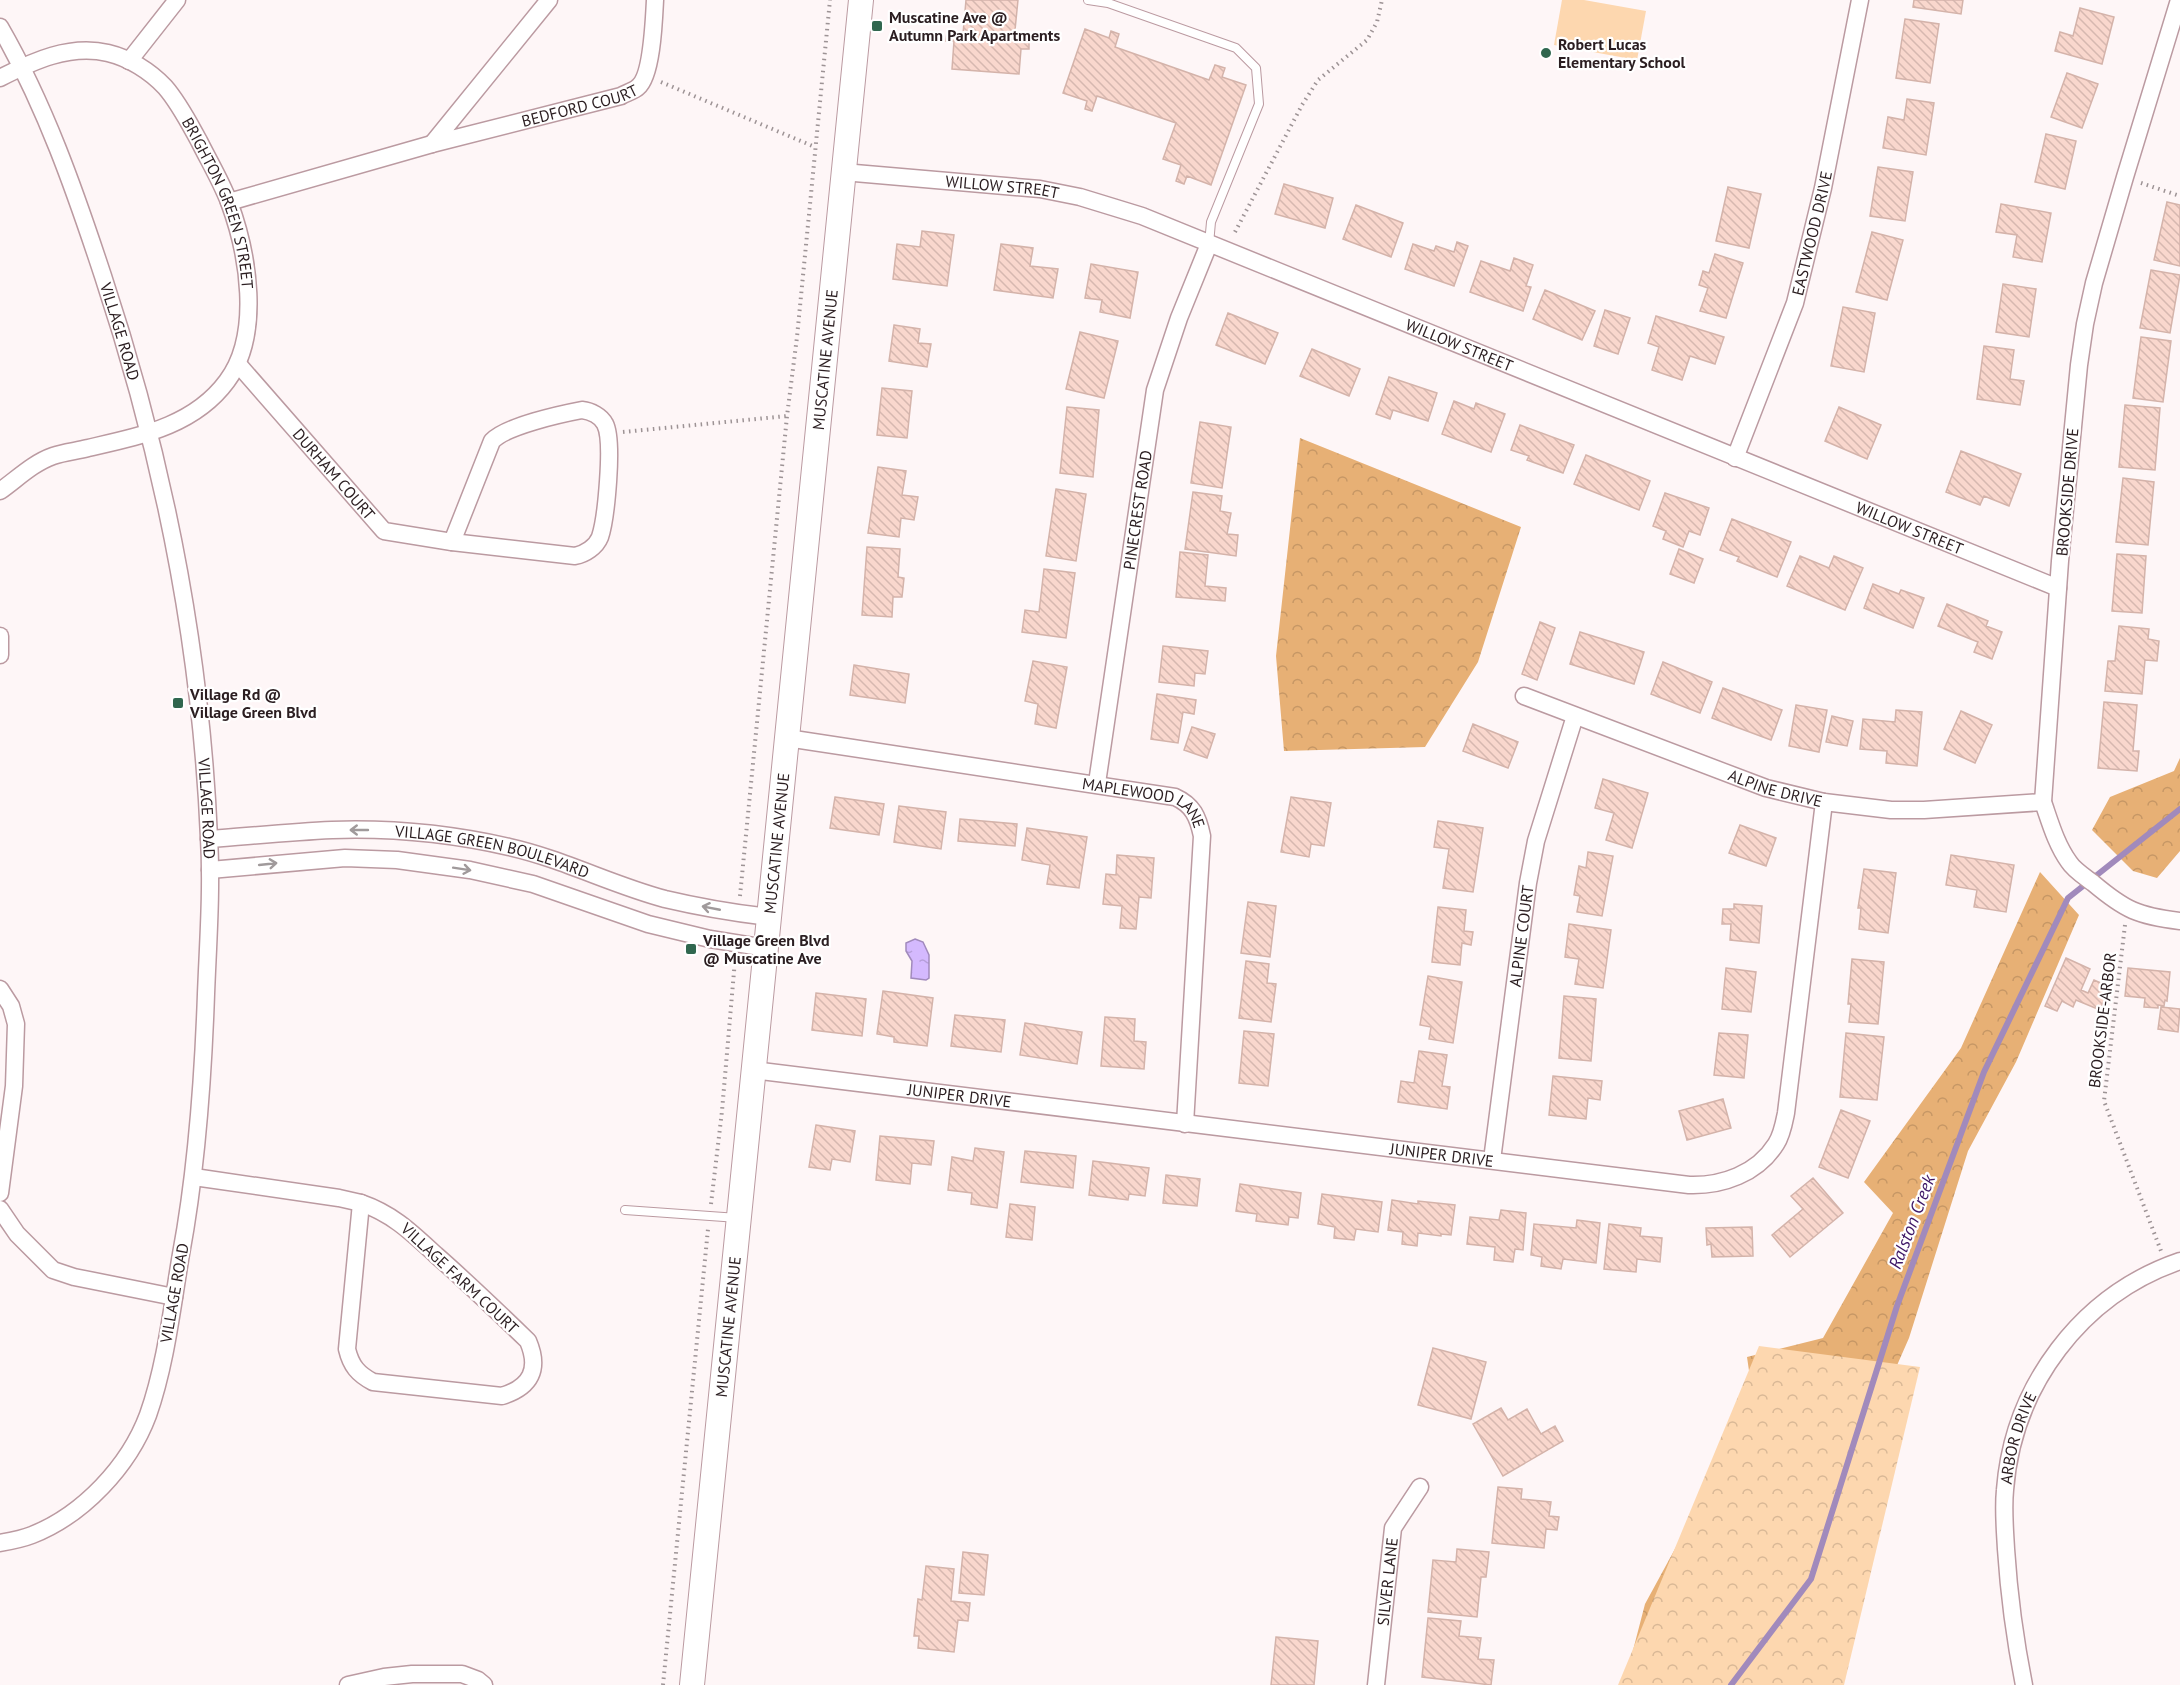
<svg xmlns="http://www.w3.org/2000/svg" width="2180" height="1685" viewBox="0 0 2180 1685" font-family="'PT Sans',sans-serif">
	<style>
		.forest { fill: url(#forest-crowns) }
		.park { fill: url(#park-crowns) }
		.pitch { fill: #fdd7af }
		.water { fill: url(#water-ripples); stroke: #a18abc; stroke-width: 1.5 }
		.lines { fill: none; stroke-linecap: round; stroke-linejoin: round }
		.stream { stroke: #a18abc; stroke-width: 6 }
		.building { fill: url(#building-back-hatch); stroke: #d4b3aa; stroke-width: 1.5 }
		.service-casing { stroke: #bb9aa1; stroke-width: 10 }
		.minor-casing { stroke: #bb9aa1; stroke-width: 19 }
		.secondary-casing { stroke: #bb9aa1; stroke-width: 26 }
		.path { stroke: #9d9395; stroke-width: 4; stroke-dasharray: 1.5 4.5; stroke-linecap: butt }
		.service { stroke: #fff; stroke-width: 8 }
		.minor { stroke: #fff; stroke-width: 16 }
		.secondary { stroke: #fff; stroke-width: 24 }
		.oneway { stroke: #a09a9b }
		.poi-dot { fill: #30674f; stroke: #fff; stroke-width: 2 }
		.labels { text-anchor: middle; stroke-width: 4.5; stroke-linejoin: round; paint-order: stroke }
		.poi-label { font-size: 16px; font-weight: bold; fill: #2b1e21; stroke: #fff; text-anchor: start }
		.street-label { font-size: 16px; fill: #2b1e21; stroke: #fff }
		.water-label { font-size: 18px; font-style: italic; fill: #3e1766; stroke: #fff }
	</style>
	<defs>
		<pattern id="forest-crowns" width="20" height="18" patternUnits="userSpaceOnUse" patternTransform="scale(1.5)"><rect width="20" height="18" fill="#e7b075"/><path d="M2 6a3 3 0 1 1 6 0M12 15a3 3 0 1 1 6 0" fill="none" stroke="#c69765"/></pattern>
		<pattern id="park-crowns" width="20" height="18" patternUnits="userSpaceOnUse" patternTransform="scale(1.5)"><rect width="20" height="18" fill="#fdd7af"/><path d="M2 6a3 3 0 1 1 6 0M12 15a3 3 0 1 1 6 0" fill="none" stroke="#d9b896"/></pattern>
		<pattern id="water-ripples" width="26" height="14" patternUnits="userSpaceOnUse" patternTransform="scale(1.5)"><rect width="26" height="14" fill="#d4b9fe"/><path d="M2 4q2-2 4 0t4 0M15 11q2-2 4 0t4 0" fill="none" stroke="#b69fd9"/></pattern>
		<pattern id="building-back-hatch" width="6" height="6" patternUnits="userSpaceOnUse" patternTransform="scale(1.5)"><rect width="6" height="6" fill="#f9d7cd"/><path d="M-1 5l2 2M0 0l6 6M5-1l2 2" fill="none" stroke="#d6b8b0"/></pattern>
	</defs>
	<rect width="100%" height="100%" fill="#fef6f7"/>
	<path class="forest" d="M1300,438L1521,527L1478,662L1425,747L1284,751L1276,656Z
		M2180,758V851L2157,878L2133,871L2092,830L2110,797L2174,771Z
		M2040,872L2079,915L2016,1062L1968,1151L1909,1338L1873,1420L1624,1685L1645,1604L1725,1457L1757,1426L1747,1357L1823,1338L1893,1213L1864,1182L1961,1048Z"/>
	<path class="park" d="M1759,1346L1920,1367L1844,1685H1618Z"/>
	<path class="pitch" d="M1562,0H1584L1646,11L1637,60L1554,45Z"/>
	<path class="water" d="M915,939L923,942L929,955V978L926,980L911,978L912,961L906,951V943Z"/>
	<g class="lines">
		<path class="stream" d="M1731,1685L1811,1579L1897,1306L1984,1072L2068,898L2180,809"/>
	</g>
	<path class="building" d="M966,0H1018L1014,40L1029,41V49H1021L1019,74L952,69L954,41H946L947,32L963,34Z
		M1914,0H1963L1961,14L1913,7Z
		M2080,8L2114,17L2102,64L2055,51L2060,32L2073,36Z
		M1905,19L1939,24L1930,83L1896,78Z
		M1085,29L1109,38L1111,31L1119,34L1115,47L1209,80L1215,65L1225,68L1222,77L1246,85L1211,185L1187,176L1184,184L1176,181L1181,165L1163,159L1176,123L1097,96L1092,111L1085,109L1087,101L1063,93Z
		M2067,73L2098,84L2082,128L2051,117Z
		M1907,99L1934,103L1926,155L1883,148L1888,117L1904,120Z
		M2046,134L2076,141L2065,189L2035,182Z
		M1878,167L1913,172L1905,221L1870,216Z
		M1284,184L1333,198L1325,228L1275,214Z
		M1728,187L1761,194L1749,248L1716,241Z
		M2167,202L2180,205V266L2154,260Z
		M2001,204L2051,213L2042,262L2013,257L2017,235L1996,232Z
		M1356,205L1403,223L1391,257L1343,239Z
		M922,231L954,235L947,286L893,279L897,244L920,247Z
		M1872,232L1903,240L1887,300L1856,292Z
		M1457,242L1468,246L1454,286L1405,269L1413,244L1434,251L1436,246L1454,252Z
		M1001,244L1033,248L1030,266L1058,269L1053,298L994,290Z
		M1715,254L1743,263L1726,318L1700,311L1708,288L1699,285L1703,271L1709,273Z
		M1514,258L1533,265L1526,286L1531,287L1523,311L1470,292L1481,261L1510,271Z
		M1091,264L1138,272L1130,318L1100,312L1102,300L1085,298Z
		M2151,270L2180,275L2170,333L2140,328Z
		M2003,284L2036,289L2029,337L1996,332Z
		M1545,290L1595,311L1582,340L1533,319Z
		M1843,307L1875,313L1864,372L1831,366Z
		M1605,310L1630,318L1618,354L1594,346Z
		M1228,313L1278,333L1265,364L1216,345Z
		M1656,316L1724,337L1715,364L1690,356L1682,380L1652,370L1659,347L1648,343Z
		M894,325L920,329L918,343L931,344L927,367L889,361Z
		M1080,332L1118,341L1104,398L1066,389Z
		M2141,337L2171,341L2163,402L2133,398Z
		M1984,346L2014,350L2010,379L2024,381L2020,405L1977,399Z
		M1312,349L1360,369L1349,396L1300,376Z
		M1389,377L1437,393L1428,421L1393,410L1390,419L1376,414Z
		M882,388L912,391L907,438L877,435Z
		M1454,401L1474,409L1476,403L1505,414L1491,452L1442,434Z
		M2125,405L2160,408L2155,470L2119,467Z
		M1067,407L1099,410L1093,477L1060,473Z
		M1839,407L1881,425L1867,459L1825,441Z
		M1200,422L1231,427L1222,488L1191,483Z
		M1520,425L1574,445L1563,473L1527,460L1529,456L1511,450Z
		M1961,451L2021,474L2009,506L1984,496L1980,505L1946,492Z
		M1586,455L1650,481L1639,510L1574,484Z
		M878,467L906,471L902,495L918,497L914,520L901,518L899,537L868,533Z
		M2123,478L2154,482L2148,545L2116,542Z
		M1056,489L1086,494L1076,561L1046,556Z
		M1193,492L1222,496L1220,511L1231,513L1227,534L1238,535L1236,556L1185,549Z
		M1665,493L1709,508L1700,535L1689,531L1683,547L1663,539L1666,531L1653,526Z
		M1732,519L1791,542L1777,577L1737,561L1739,557L1720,550Z
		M867,547L900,549L898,577L904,578L902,597H893L892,617L862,615Z
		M1679,549L1703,559L1694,583L1670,574Z
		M1180,552L1208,555L1205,586L1226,588L1225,601L1176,597Z
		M2117,554L2146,556L2142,613L2112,611Z
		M1800,556L1829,568L1834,556L1863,568L1845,610L1787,586Z
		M1044,569L1075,573L1066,638L1022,632L1025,610L1039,612Z
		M1873,584L1899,594L1901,590L1924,598L1913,628L1864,608Z
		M1947,604L1988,621L1986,626L2002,632L1992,659L1974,652L1978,642L1938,626Z
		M1540,622L1555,628L1537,680L1522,674Z
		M2119,626L2149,629L2148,639L2159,641L2157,661L2145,660L2142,694L2105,691L2108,661H2115Z
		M1580,632L1644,652L1634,684L1570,664Z
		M1163,646L1208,651L1205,674L1195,673L1194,686L1159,682Z
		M1033,661L1067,667L1056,728L1035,724L1038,704L1025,701Z
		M1663,662L1712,682L1700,713L1651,694Z
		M854,665L909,674L905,703L850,695Z
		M1723,688L1782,710L1771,740L1712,718Z
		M1157,694L1196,700L1194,714L1183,712L1178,743L1151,739Z
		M2104,702L2137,705L2133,751H2139L2137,771L2098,768Z
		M1796,705L1827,710L1819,752L1789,746Z
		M1896,710L1922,712L1917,766L1886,763L1887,751L1860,749L1863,719L1895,722Z
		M1961,711L1992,725L1975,763L1944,749Z
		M1832,716L1853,721L1847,746L1826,742Z
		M1473,724L1518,742L1508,768L1463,751Z
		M1192,727L1215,734L1207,758L1184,750Z
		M1603,779L1648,793L1632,848L1606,840L1614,813L1595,808Z
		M835,797L884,804L879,835L830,828Z
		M1291,797L1331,803L1324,846L1311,844L1309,857L1281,852Z
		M899,806L946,812L941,849L894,842Z
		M960,819L1017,824L1015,846L958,841Z
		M1438,821L1483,828L1473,892L1443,888L1449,849L1434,847Z
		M1740,825L1776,838L1766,866L1729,853Z
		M1027,828L1087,837L1079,888L1047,884L1050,865L1022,860Z
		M1588,852L1613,856L1602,916L1577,912L1580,896L1574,895L1579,866L1586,868Z
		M1117,855L1154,858L1151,898L1139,897L1136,929L1120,928L1122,906L1103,904L1106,874L1116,875Z
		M1951,855L2014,865L2006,912L1974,907L1977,890L1946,885Z
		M1864,869L1896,873L1888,933L1859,929L1861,908H1858Z
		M1248,902L1276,906L1270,957L1241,953Z
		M1734,904L1762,906L1759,943L1730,940L1731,924H1722L1723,909H1734Z
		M1438,907L1466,910L1464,931L1473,932L1471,945L1462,943L1460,965L1432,962Z
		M1569,924L1611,930L1603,988L1575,984L1579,959L1565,957Z
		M2066,958L2090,969L2081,990L2088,993L2094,980L2110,987L2100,1010L2076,1000L2073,1007L2062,1001L2057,1011L2045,1006Z
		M1852,959L1884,962L1878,1024L1849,1022L1851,1004H1848Z
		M1246,961L1269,964L1267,983L1276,984L1271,1022L1239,1018Z
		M1726,968L1756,972L1751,1012L1722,1009Z
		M2128,968L2170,972L2167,1001L2165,1000L2164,1006L2158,1005V1008L2144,1007L2145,998L2125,996Z
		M1428,976L1462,982L1453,1043L1429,1039L1431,1027L1420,1025Z
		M883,991L933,998L927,1046L894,1042V1037L877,1034Z
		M816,993L866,999L862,1036L812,1030Z
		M1564,996L1596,999L1591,1061L1559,1058Z
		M2161,1007L2180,1009L2178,1032L2158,1029Z
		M955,1015L1005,1020L1001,1052L951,1046Z
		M1105,1017L1135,1019L1134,1041L1146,1042L1144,1069L1101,1066Z
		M1025,1023L1082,1032L1077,1064L1020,1055Z
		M1244,1031L1274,1034L1268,1086L1239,1083Z
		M1719,1033L1748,1035L1744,1078L1714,1075Z
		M1846,1033L1884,1037L1877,1100L1840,1097Z
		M1419,1051L1447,1055L1442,1086L1450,1087L1447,1109L1398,1102L1401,1081L1414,1083Z
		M1553,1076L1602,1081L1600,1100L1588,1098L1586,1119L1549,1115Z
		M1723,1099L1731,1128L1687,1140L1679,1111Z
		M1841,1110L1870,1121L1848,1178L1819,1167Z
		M816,1125L855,1131L850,1162L832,1159L830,1170L809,1167Z
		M880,1136L934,1141L931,1165L912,1163L910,1184L876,1180Z
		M975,1148L1004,1152L997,1208L971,1204L972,1193L948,1190L952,1157L973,1161Z
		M1025,1151L1076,1156L1073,1188L1021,1182Z
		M1093,1161L1149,1168L1145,1196L1129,1194L1128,1200L1089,1195Z
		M1166,1175L1200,1179L1197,1206L1163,1203Z
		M1813,1178L1843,1213L1790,1257L1772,1235L1803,1209L1791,1196Z
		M1240,1184L1301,1193L1298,1218L1289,1217L1288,1225L1256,1221L1257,1214L1236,1211Z
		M1322,1194L1382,1202L1378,1232L1356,1229L1354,1240L1334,1238L1335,1227L1318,1224Z
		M1392,1200L1418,1204V1201L1455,1205L1451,1235L1441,1234V1236L1418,1233L1417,1246L1402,1244L1403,1232L1388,1230Z
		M1010,1204L1035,1207L1032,1240L1006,1237Z
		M1501,1210L1526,1213L1523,1250L1515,1249L1513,1262L1494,1260L1495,1247L1467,1244L1470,1217L1499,1220Z
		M1577,1220L1600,1223L1596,1263L1563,1259L1561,1269L1541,1266L1542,1257L1531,1255L1534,1224L1576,1228Z
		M1609,1224L1641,1228L1640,1236L1662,1238L1660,1262L1637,1259L1636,1272L1604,1269Z
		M1752,1227L1753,1256L1712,1257L1711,1244L1707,1245L1706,1228Z
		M1433,1348L1486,1362L1471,1419L1418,1405Z
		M1501,1408L1508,1420L1527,1409L1541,1434L1555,1426L1563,1441L1503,1476L1473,1424Z
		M1498,1487L1522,1489L1521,1499L1551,1502L1549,1516L1559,1517L1557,1530L1546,1529L1544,1548L1492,1543Z
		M1457,1549L1489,1552L1486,1577H1481L1477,1617L1428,1612L1433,1560L1456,1562Z
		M963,1552L988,1555L984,1595L959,1593Z
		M926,1566L954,1569L951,1601L970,1603L968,1621L958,1620L954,1652L918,1648L919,1636H914L918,1599L922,1600Z
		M1428,1618L1461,1621L1459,1636L1481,1638L1478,1659L1494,1660L1491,1685L1422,1677Z
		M1276,1637L1318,1641L1314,1685H1271Z"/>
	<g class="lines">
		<g class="service-casing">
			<path id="service" d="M1088,0L1108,3L1236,48L1256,68L1259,104L1211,222L1209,244
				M625,1210L738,1218"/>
		</g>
		<g class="minor-casing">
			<g id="minor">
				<path id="s1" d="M549,0L432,144L621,96C626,93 634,91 638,87C652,76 654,19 655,0"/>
				<path d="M2179,0L2125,177L2094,283L2085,324L2079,365L2060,561L2043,802C2050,822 2056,844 2069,862C2074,870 2085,877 2093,883C2125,910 2138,916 2180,921"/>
				<path id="s2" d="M0,27C45,105 75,191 103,276C163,457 201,648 209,838C212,890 208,942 206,994C203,1081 197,1168 181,1254C172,1307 166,1364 148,1415C129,1466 83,1515 32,1535C22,1539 11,1541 0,1543"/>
				<path d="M129,61L177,0"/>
				<path id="s3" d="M0,78C33,61 70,44 108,53C129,58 150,71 165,87C179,103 189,123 199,141C209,161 221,181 229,202C248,253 262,334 227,381C194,426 140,436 88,448C77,451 64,452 53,456C33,463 17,479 0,491"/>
				<path id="s4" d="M843,172L1040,189L1080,197L1142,216L2058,588"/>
				<path d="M229,202L432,144"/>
				<path id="s5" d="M238,364L384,531L452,542"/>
				<path d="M582,410C591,411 601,416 605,424C614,441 606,519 600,537C596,547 585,554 575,556L452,542L492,441C506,426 561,414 582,410Z"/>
				<path id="s6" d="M1735,458L1795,303L1823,188L1860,0"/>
				<path d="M0,636V655"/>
				<path id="s7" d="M1524,696L1766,788L1824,802L1891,810H1924L2043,802"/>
				<path id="s8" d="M787,738L1175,797C1193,805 1198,817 1202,836L1185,1124"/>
				<path id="s9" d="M1097,783L1155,390L1179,318L1209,244"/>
				<path id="s10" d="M209,839C250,836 291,832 332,830C391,828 452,834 509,847C563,859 612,885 665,899C699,907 734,913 769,917"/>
				<path d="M210,870L345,858L397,860L470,870L533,884L648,924L710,939L766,948"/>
				<path d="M0,989L11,1006L16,1024L14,1086L0,1193"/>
				<path id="s11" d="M753,1070L1689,1185C1722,1186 1757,1174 1776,1144C1782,1135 1784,1123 1786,1113L1824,802"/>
				<path id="s12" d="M1492,1160L1528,883L1536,841L1575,716"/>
				<path d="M194,1177L339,1198L361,1203"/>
				<path d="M361,1203C393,1214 412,1233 436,1255C468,1283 498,1312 528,1341C540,1369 531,1387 502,1396L373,1382C358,1374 351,1366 347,1349Z"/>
				<path d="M0,1209L17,1234L53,1270L74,1277L174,1297"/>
				<path d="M348,1685L384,1677L412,1674H462L478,1680L484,1685"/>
				<path id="s13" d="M1376,1685L1393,1528L1420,1487"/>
				<path id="s14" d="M2024,1685C2015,1640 2009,1595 2006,1549C2005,1530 2003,1510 2005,1490C2013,1386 2081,1295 2180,1261"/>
			</g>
		</g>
		<g class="secondary-casing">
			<g id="secondary">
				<path id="s15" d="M692,1685L861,0"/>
			</g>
		</g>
		<path class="path" d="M661,82L815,147
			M2141,183L2180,196
			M1235,232L1302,105L1318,80L1367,40L1377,22L1382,0
			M623,432L787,416
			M740,896L787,416L797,337L830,0
			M2125,925L2104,1101L2161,1251
			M711,1204L722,1111L735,960
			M663,1685L708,1229"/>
		<use href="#service" class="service"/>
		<use href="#minor" class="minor"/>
		<use href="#secondary" class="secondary"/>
	</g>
	<defs><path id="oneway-shaft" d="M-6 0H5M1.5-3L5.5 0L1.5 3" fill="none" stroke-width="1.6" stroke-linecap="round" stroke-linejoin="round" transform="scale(1.5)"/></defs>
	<g class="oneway">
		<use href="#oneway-shaft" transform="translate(359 830) rotate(-180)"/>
		<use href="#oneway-shaft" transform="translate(268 864) rotate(-6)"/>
		<use href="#oneway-shaft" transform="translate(462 869) rotate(9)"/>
		<use href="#oneway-shaft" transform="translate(711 908) rotate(-169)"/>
	</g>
	<g class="poi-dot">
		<rect x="871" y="20" width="12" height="12" rx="3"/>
		<circle cx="1546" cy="53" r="6"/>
		<rect x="172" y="697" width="12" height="12" rx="3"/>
		<rect x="685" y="943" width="12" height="12" rx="3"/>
	</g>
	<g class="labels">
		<g class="poi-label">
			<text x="889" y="23">Muscatine Ave @<tspan x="889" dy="18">Autumn Park Apartments</tspan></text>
			<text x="1558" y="50">Robert Lucas<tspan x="1558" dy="18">Elementary School</tspan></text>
			<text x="190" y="700">Village Rd @<tspan x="190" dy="18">Village Green Blvd</tspan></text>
			<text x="703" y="946">Village Green Blvd<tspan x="703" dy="18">@ Muscatine Ave</tspan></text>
		</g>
		<g class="street-label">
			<text dy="6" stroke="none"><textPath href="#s1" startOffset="338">BEDFORD COURT</textPath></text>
			<text dy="6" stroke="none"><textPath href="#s4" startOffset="160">WILLOW STREET</textPath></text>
			<text dy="6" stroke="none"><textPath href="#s3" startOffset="310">BRIGHTON GREEN STREET</textPath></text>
			<text dy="6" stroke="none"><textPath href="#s6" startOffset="238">EASTWOOD DRIVE</textPath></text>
			<text dy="6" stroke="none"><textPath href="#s2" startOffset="328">VILLAGE ROAD</textPath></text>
			<text dy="6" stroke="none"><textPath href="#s4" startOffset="646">WILLOW STREET</textPath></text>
			<text dy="6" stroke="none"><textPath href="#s15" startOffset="1332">MUSCATINE AVENUE</textPath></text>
			<text dy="6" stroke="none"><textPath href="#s5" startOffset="146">DURHAM COURT</textPath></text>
			<text transform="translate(2067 492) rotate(-85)" y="6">BROOKSIDE DRIVE</text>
			<text dy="6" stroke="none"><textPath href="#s9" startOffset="276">PINECREST ROAD</textPath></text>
			<text dy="6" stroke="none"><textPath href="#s4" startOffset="1132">WILLOW STREET</textPath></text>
			<text dy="6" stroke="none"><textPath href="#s7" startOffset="268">ALPINE DRIVE</textPath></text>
			<text dy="6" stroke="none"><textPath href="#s8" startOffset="366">MAPLEWOOD LANE</textPath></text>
			<text dy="6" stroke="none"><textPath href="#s2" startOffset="814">VILLAGE ROAD</textPath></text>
			<text dy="6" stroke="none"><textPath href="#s15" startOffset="846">MUSCATINE AVENUE</textPath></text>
			<text dy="6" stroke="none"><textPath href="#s10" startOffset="286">VILLAGE GREEN BOULEVARD</textPath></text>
			<text dy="6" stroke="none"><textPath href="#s12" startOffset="226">ALPINE COURT</textPath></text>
			<text transform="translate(2102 1020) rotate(-83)" y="6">BROOKSIDE-ARBOR</text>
			<text dy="6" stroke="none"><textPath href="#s11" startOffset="208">JUNIPER DRIVE</textPath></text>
			<text dy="6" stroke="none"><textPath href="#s11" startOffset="694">JUNIPER DRIVE</textPath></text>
			<text transform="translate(460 1278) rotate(43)" y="6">VILLAGE FARM COURT</text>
			<text transform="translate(174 1293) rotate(-80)" y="6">VILLAGE ROAD</text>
			<text dy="6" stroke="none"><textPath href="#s15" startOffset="360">MUSCATINE AVENUE</textPath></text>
			<text dy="6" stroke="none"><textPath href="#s14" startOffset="250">ARBOR DRIVE</textPath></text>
			<text dy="6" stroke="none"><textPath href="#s13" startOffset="104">SILVER LANE</textPath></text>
		</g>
		<g class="water-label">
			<text transform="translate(1912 1222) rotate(-69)" y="6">Ralston Creek</text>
		</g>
	</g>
</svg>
